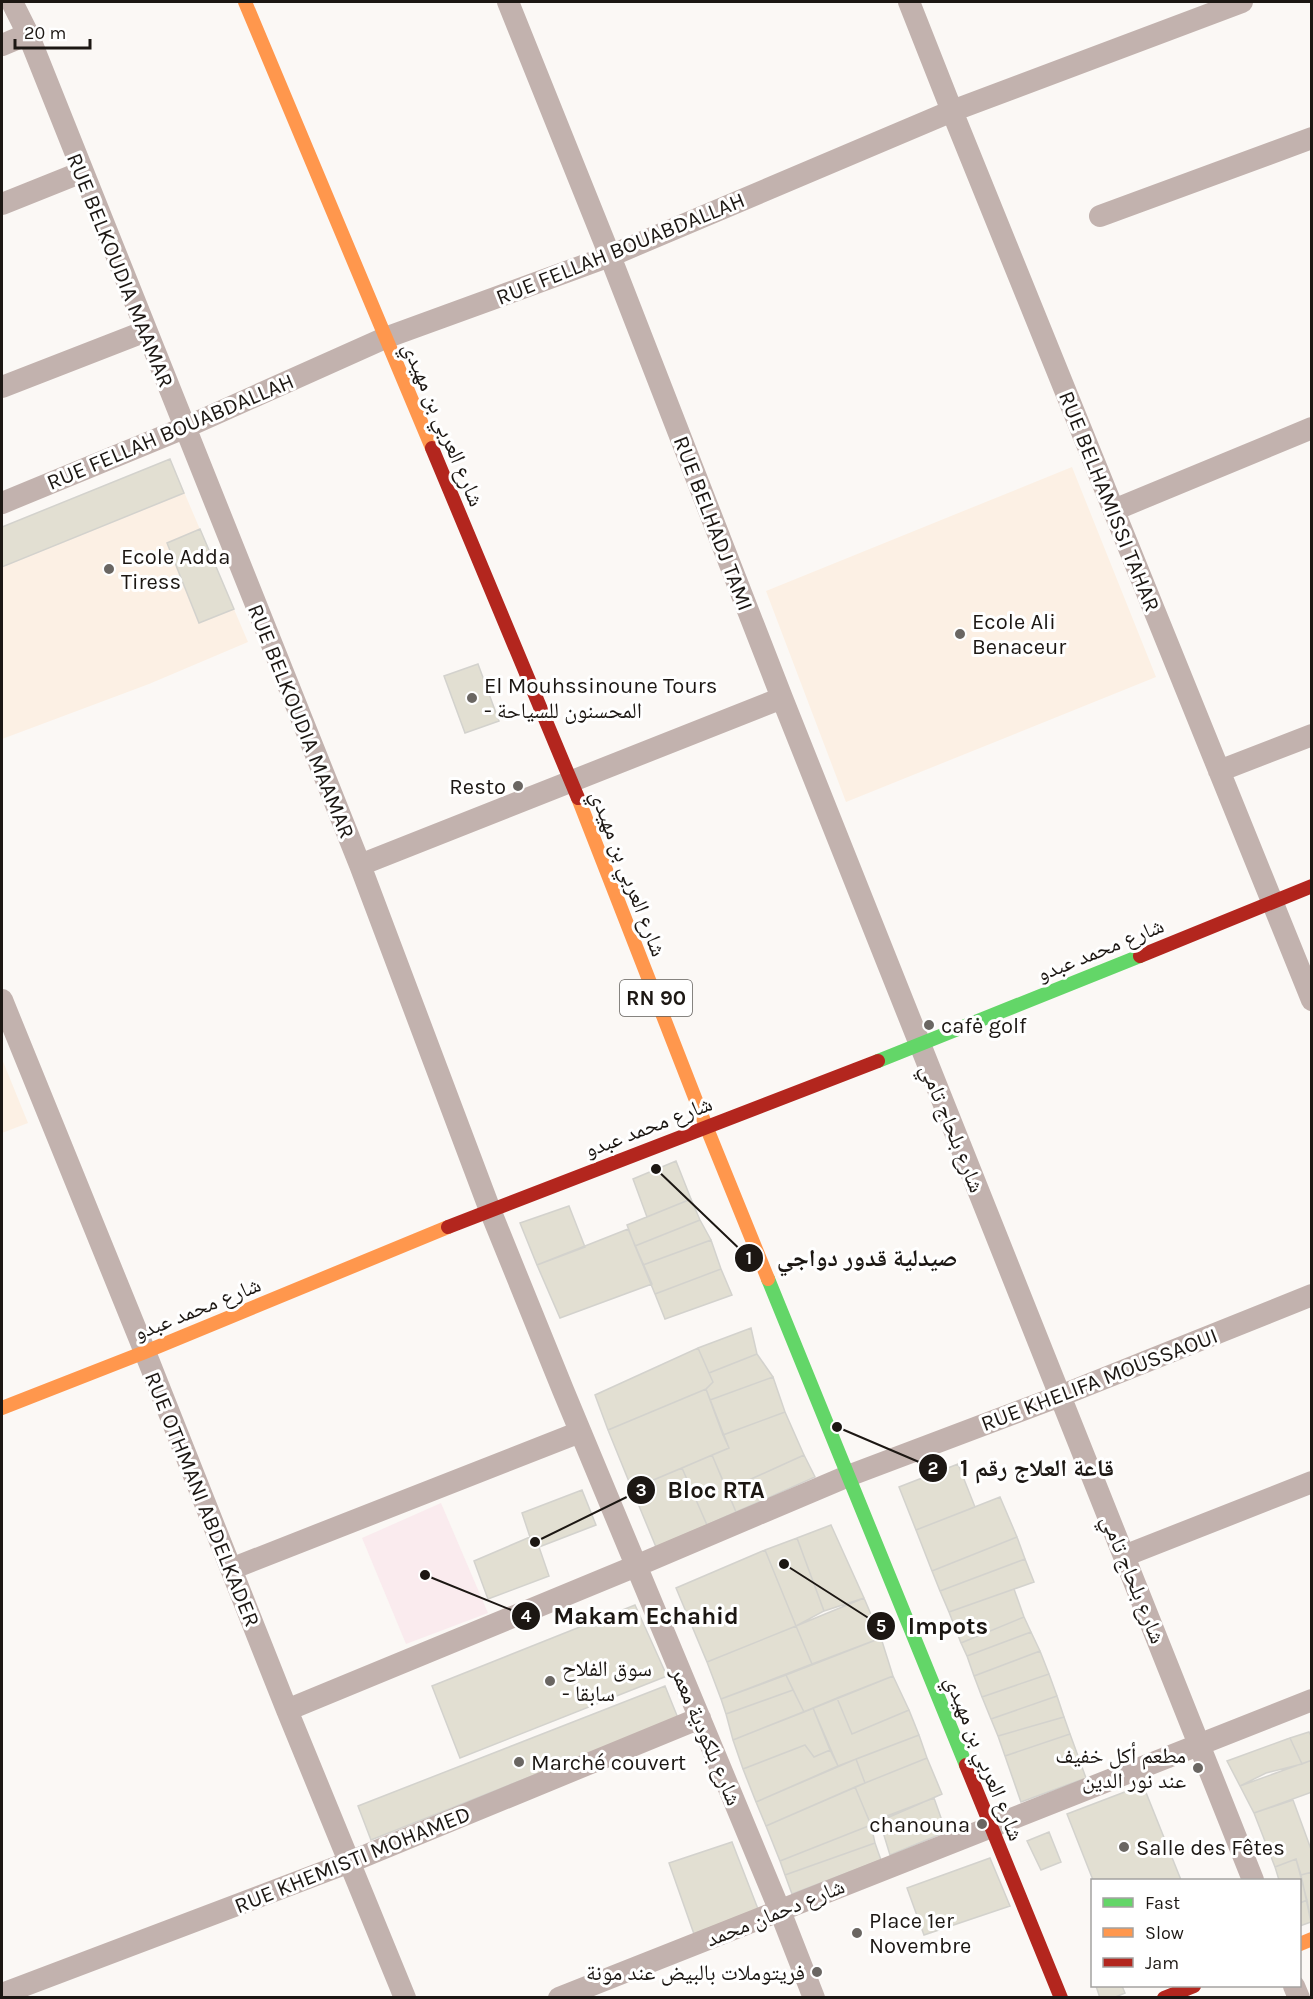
<svg xmlns="http://www.w3.org/2000/svg" width="1313" height="1999" viewBox="0 0 1313 1999" font-family="Karla,'Noto Naskh Arabic',sans-serif">
	<style>
		.built { fill: #fcf0e4 }
		.green { fill: #faebee }
		.building { fill: #e2dfd2; stroke: #d3d2cd; stroke-width: 1.5 }
		.lines { fill: none; stroke-linecap: round; stroke-linejoin: round }
		.street { stroke: #c2b2ae; stroke-width: 22 }
		.fast { stroke: #63d668; stroke-width: 14 }
		.slow { stroke: #ff974d; stroke-width: 14 }
		.jam { stroke: #b3261e; stroke-width: 14 }
		.poi-dot { fill: #6a6662; stroke: #fff; stroke-width: 2 }
		.labels { text-anchor: middle; stroke-width: 6; stroke-linejoin: round; paint-order: stroke }
		.shield { fill: #fff; stroke: #605d5a; stroke-width: 1.5 }
		.shield-label { font-size: 21px; font-weight: bold; fill: #1c1713 }
		.street-label { font-size: 22px; fill: #1c1713; stroke: #fff }
		.poi-label { font-size: 22px; fill: #1c1713; stroke: #fff; text-anchor: start }
		.leader { fill: none; stroke: #1c1713; stroke-width: 2 }
		.callout-dot { fill: #1c1713; stroke: #fff; stroke-width: 2 }
		.mark-label { font-size: 18px; text-anchor: middle; font-weight: bold; fill: #fff }
		.callout-label { font-size: 24px; text-anchor: middle; font-weight: bold; fill: #1c1713; stroke: #fff; stroke-width: 6; stroke-linejoin: round; paint-order: stroke }
	</style>
	<rect width="100%" height="100%" fill="#fbf8f5"/>
	<path class="built" d="M170,459L248,642L149,684L2,739V527Z
		M1072,467L1156,677L846,802L766,591Z
		M2,1059L28,1123L2,1133Z"/>
	<path class="green" d="M441,1503L488,1613L406,1644L362,1538Z"/>
	<path class="building" d="M170,459L184,493L2,567V527Z
		M200,529L234,609L199,623L167,543Z
		M478,664L499,721L465,733L444,676Z
		M676,1161L691,1199L647,1217L633,1179Z
		M691,1199L700,1220L635,1246L627,1225Z
		M569,1206L585,1247L537,1265L520,1223Z
		M700,1220L711,1240L643,1265L635,1246Z
		M628,1229L652,1284L560,1318L537,1265Z
		M711,1240L721,1269L655,1294L643,1265Z
		M721,1269L732,1295L665,1319L655,1294Z
		M751,1328L757,1354L709,1373L698,1348Z
		M698,1348L713,1382L706,1389L608,1430L595,1395Z
		M757,1354L773,1377L710,1400L706,1389L713,1382L709,1373Z
		M773,1377L785,1412L723,1435L710,1400Z
		M706,1389L729,1448L632,1489L608,1430Z
		M785,1412L804,1455L727,1490L712,1455L729,1448L723,1435Z
		M712,1455L736,1512L707,1525L682,1468Z
		M804,1455L815,1477L736,1512L727,1490Z
		M958,1464L975,1507L916,1530L899,1487Z
		M682,1468L707,1525L656,1547L632,1489Z
		M582,1490L596,1525L539,1547L549,1576L488,1599L474,1561L530,1537L522,1513Z
		M1000,1497L1017,1537L932,1571L916,1530Z
		M831,1525L864,1598L824,1611L797,1538Z
		M1017,1537L1025,1559L940,1591L932,1571Z
		M797,1538L824,1611L796,1626L765,1550Z
		M765,1550L796,1626L707,1662L676,1588Z
		M1025,1559L1034,1582L949,1612L940,1591Z
		M1014,1589L1024,1617L961,1643L949,1612Z
		M864,1598L881,1638L812,1664L796,1626Z
		M635,1605L667,1676L460,1758L432,1686Z
		M1024,1617L1031,1632L967,1656L961,1643Z
		M796,1626L812,1664L721,1699L707,1662Z
		M1031,1632L1040,1651L974,1676L967,1656Z
		M881,1638L893,1676L804,1712L786,1675Z
		M1040,1651L1049,1674L982,1697L974,1676Z
		M1049,1674L1057,1696L991,1719L982,1697Z
		M786,1675L793,1690L726,1714L721,1699Z
		M893,1676L909,1710L852,1734L837,1698Z
		M665,1686L678,1718L371,1840L358,1806Z
		M793,1690L804,1712L733,1740L726,1714Z
		M1057,1696L1064,1717L998,1736L991,1719Z
		M837,1698L852,1734L909,1710L919,1735L838,1766L813,1708Z
		M813,1708L830,1750L814,1757L805,1745L743,1769L733,1740Z
		M1064,1717L1070,1734L1005,1756L998,1736Z
		M1309,1732L1312,1738V1760L1302,1764L1290,1738Z
		M1070,1734L1086,1778L1021,1802L1005,1756Z
		M919,1735L927,1758L865,1783L856,1759Z
		M1290,1738L1302,1764L1266,1773L1240,1786L1227,1761Z
		M805,1745L814,1757L830,1750L838,1766L756,1802L743,1769Z
		M927,1758L942,1794L871,1825L855,1787Z
		M856,1759L865,1783L766,1826L756,1802Z
		M1312,1760V1792L1254,1813L1240,1786Z
		M1143,1785L1181,1880H1093L1067,1814Z
		M855,1787L871,1825L780,1861L766,1826Z
		M934,1798L946,1832L890,1855L879,1819Z
		M1293,1800L1312,1852V1872L1301,1875L1296,1859L1275,1867L1254,1813Z
		M871,1825L875,1843L785,1875L780,1861Z
		M1049,1832L1061,1862L1041,1870L1027,1841Z
		M732,1842L758,1909L694,1934L669,1863Z
		M875,1843L881,1860L792,1894L785,1875Z
		M990,1858L1010,1906L924,1935L907,1888Z
		M1296,1859L1307,1900L1300,1903V1880H1279L1275,1867Z
		M1312,1872V1922H1311L1301,1875Z
		M1307,1900L1311,1922L1300,1926V1903Z
		M1096,1986H1122L1125,1993L1113,1998H1100Z"/>
	<g class="lines">
		<path class="street" d="M12,2L28,34L360,865L490,1210L563,1390L780,1911L814,1998
			M508,2L610,256L782,698L1253,1880
			M909,2L952,111L1312,1000
			M2,45L28,34
			M2,204L82,172
			M1100,216L1312,138
			M2,387L146,331
			M2,503L184,428L385,338L610,256L952,111L1242,2
			M1114,510L1312,428
			M1219,771L1312,735
			M360,865L782,698
			M2,1000L145,1352L287,1710L405,1998
			M1124,1556L1312,1482
			M231,1569L580,1432
			M287,1710L636,1566L848,1476L1060,1396L1312,1295
			M1294,1986L1299,1998
			M2,1994L350,1862L700,1718
			M559,1998L1312,1700"/>
		<path class="fast" d="M878,1061L1140,956
			M768,1279L966,1765"/>
		<path class="slow" d="M245,2L432,448
			M578,798L706,1126L768,1279
			M2,1408L145,1352L448,1227
			M1300,1944L1312,1939"/>
		<path class="jam" d="M432,448L578,798
			M1140,956L1312,886
			M448,1227L878,1061
			M966,1765L1061,1998
			M1164,1998L1194,1986"/>
	</g>
	<g class="poi-dot">
		<circle cx="109" cy="569" r="6"/>
		<circle cx="960" cy="634" r="6"/>
		<circle cx="472" cy="698" r="6"/>
		<circle cx="518" cy="786" r="6"/>
		<circle cx="929" cy="1025" r="6"/>
		<circle cx="550" cy="1681" r="6"/>
		<circle cx="519" cy="1762" r="6"/>
		<circle cx="1198" cy="1768" r="6"/>
		<circle cx="982" cy="1824" r="6"/>
		<circle cx="1124" cy="1847" r="6"/>
		<circle cx="857" cy="1933" r="6"/>
		<circle cx="817" cy="1972" r="6"/>
	</g>
	<g class="labels">
		<rect class="shield" x="620" y="980" width="72" height="36" rx="4.5"/>
		<g class="shield-label">
			<text x="656" y="1005">RN 90</text>
		</g>
		<g class="street-label">
			<text transform="translate(620 248) rotate(-22)" y="8">RUE FELLAH BOUABDALLAH</text>
			<text transform="translate(121 270) rotate(68)" y="8">RUE BELKOUDIA MAAMAR</text>
			<text transform="translate(444 424) rotate(67)" y="8">شارع العربي بن مهيدي</text>
			<text transform="translate(170 431) rotate(-23)" y="8">RUE FELLAH BOUABDALLAH</text>
			<text transform="translate(1110 501) rotate(68)" y="8">RUE BELHAMISSI TAHAR</text>
			<text transform="translate(714 523) rotate(69)" y="8">RUE BELHADJ TAMI</text>
			<text transform="translate(302 721) rotate(68)" y="8">RUE BELKOUDIA MAAMAR</text>
			<text transform="translate(629 873) rotate(69)" y="8">شارع العربي بن مهيدي</text>
			<text transform="translate(1100 949) rotate(-22)" y="8">شارع محمد عبدو</text>
			<text transform="translate(648 1126) rotate(-21)" y="8">شارع محمد عبدو</text>
			<text transform="translate(953 1128) rotate(68)" y="8">شارع بلحاج تامي</text>
			<text transform="translate(197 1308) rotate(-22)" y="8">شارع محمد عبدو</text>
			<text transform="translate(1099 1379) rotate(-21)" y="8">RUE KHELIFA MOUSSAOUI</text>
			<text transform="translate(203 1499) rotate(68)" y="8">RUE OTHMANI ABDELKADER</text>
			<text transform="translate(1134 1579) rotate(68)" y="8">شارع بلحاج تامي</text>
			<text transform="translate(707 1736) rotate(67)" y="8">شارع بلكودية معمر</text>
			<text transform="translate(985 1758) rotate(68)" y="8">شارع العربي بن مهيدي</text>
			<text transform="translate(352 1859) rotate(-22)" y="8">RUE KHEMISTI MOHAMED</text>
			<text transform="translate(775 1912) rotate(-22)" y="8">شارع دحمان محمد</text>
		</g>
		<g class="poi-label">
			<text x="121" y="564">Ecole Adda<tspan x="121" dy="25">Tiress</tspan></text>
			<text x="972" y="629">Ecole Ali<tspan x="972" dy="25">Benaceur</tspan></text>
			<text x="484" y="693">El Mouhssinoune Tours<tspan x="484" dy="25">- المحسنون للسياحة</tspan></text>
			<text x="506" y="794" text-anchor="end">Resto</text>
			<text x="941" y="1033">cafė golf</text>
			<text x="562" y="1676">سوق الفلاح<tspan x="562" dy="25">- سابقا</tspan></text>
			<text x="1186" y="1763" text-anchor="end">مطعم أكل خفيف<tspan x="1186" dy="25">عند نور الدين</tspan></text>
			<text x="531" y="1770">Marché couvert</text>
			<text x="970" y="1832" text-anchor="end">chanouna</text>
			<text x="1136" y="1855">Salle des Fêtes</text>
			<text x="869" y="1928">Place 1er<tspan x="869" dy="25">Novembre</tspan></text>
			<text x="805" y="1980" text-anchor="end">فريتوملات بالبيض عند مونة</text>
		</g>
	</g>
	<path class="leader" d="M656 1169L749 1258M837 1427L933 1468M535 1542L641 1490M425 1575L526 1616M784 1564L881 1626"/>
	<g class="callout-dot">
		<circle cx="656" cy="1169" r="6"/>
		<circle cx="837" cy="1427" r="6"/>
		<circle cx="535" cy="1542" r="6"/>
		<circle cx="425" cy="1575" r="6"/>
		<circle cx="784" cy="1564" r="6"/>
		<circle cx="749" cy="1258" r="15"/>
		<circle cx="933" cy="1468" r="15"/>
		<circle cx="641" cy="1490" r="15"/>
		<circle cx="526" cy="1616" r="15"/>
		<circle cx="881" cy="1626" r="15"/>
	</g>
	<g class="mark-label">
		<text x="749" y="1264">1</text>
		<text x="933" y="1474">2</text>
		<text x="641" y="1496">3</text>
		<text x="526" y="1622">4</text>
		<text x="881" y="1632">5</text>
	</g>
	<g class="callout-label">
		<text x="867" y="1266">صيدلية قدور دواجي</text>
		<text x="1037" y="1476">قاعة العلاج رقم 1</text>
		<text x="716" y="1498">Bloc RTA</text>
		<text x="646" y="1624">Makam Echahid</text>
		<text x="948" y="1634">Impots</text>
	</g>
	<rect width="1313" height="1999" fill="none" stroke="#1c1713" stroke-width="6"/>
	<rect x="1091" y="1879" width="210" height="108" fill="#ffffff" stroke="#a4a2a1" stroke-width="1.5"/>
	<rect x="1103" y="1898" width="30" height="9" fill="#63d668" stroke="#a4a2a1" stroke-width="1.5"/>
	<text x="1145" y="1909" font-size="18" fill="#1c1713">Fast</text>
	<rect x="1103" y="1928" width="30" height="9" fill="#ff974d" stroke="#a4a2a1" stroke-width="1.5"/>
	<text x="1145" y="1939" font-size="18" fill="#1c1713">Slow</text>
	<rect x="1103" y="1958" width="30" height="9" fill="#b3261e" stroke="#a4a2a1" stroke-width="1.5"/>
	<text x="1145" y="1969" font-size="18" fill="#1c1713">Jam</text>
	<path d="M15 39v9h75v-9" fill="none" stroke="#1c1713" stroke-width="3"/>
	<text x="24" y="39" font-size="18" fill="#1c1713" stroke="#ffffff" stroke-width="4.5" paint-order="stroke">20 m</text>
</svg>
